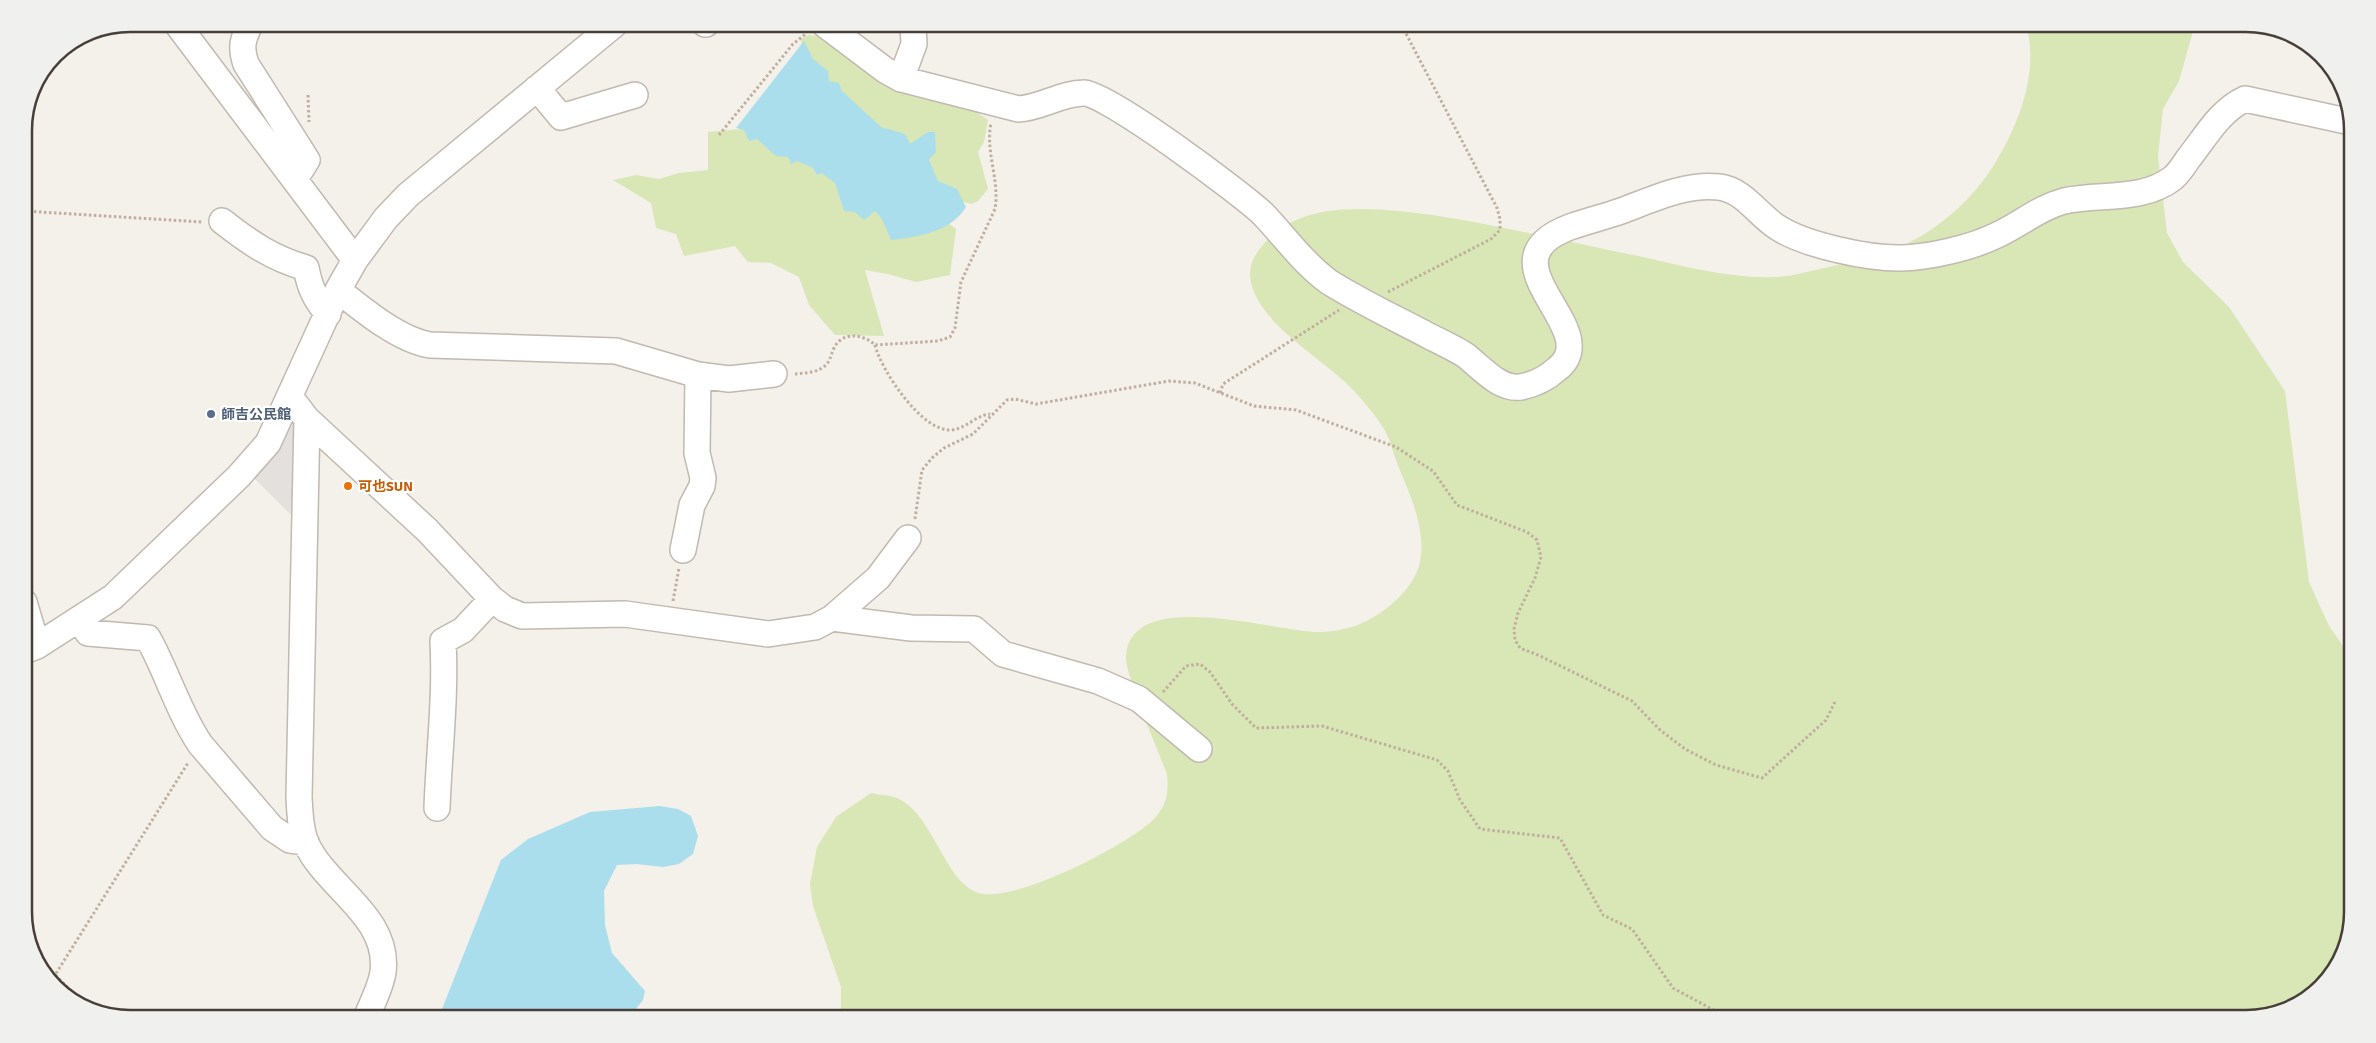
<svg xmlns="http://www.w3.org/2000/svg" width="2376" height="1043" viewBox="0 0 2376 1043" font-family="Signika,'Noto Sans JP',sans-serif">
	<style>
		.green { fill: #d9e6b6 }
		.parking { fill: #e3e0de }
		.water { fill: #aadeed }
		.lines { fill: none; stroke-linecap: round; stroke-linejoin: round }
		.minor-casing { stroke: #c2b9b0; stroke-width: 28 }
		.path { stroke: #c0af9f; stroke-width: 3; stroke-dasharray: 2.5 2.5; stroke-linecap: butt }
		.minor { stroke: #fff; stroke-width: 25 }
		.service-dot { fill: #5c6f8a; stroke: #fff; stroke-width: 2 }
		.food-dot { fill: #e8710a; stroke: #fff; stroke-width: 2 }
		.labels { text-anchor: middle; stroke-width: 4.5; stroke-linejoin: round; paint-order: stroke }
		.service-label { font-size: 14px; font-weight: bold; fill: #4e5e75; stroke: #fff; text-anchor: start }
		.food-label { font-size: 14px; font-weight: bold; fill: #c56008; stroke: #fff; text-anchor: start }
		.rim { fill: none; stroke: #483f39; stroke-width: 2.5 }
	</style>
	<rect width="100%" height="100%" fill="#f4f0ea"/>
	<path class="green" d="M2026,24H2195L2179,81L2163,109L2158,156L2167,233L2183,262L2229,307L2285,391L2309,582L2329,626L2352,659V913L2344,954L2305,1001L2246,1019H841V987L813,906L810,884L817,847L836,817L871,793C879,795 889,795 897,798C933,814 943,878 976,892C1009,907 1130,844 1154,819C1167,805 1169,792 1167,774C1159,752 1124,672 1126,656C1131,585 1278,633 1320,632C1345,632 1368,623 1387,608C1400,598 1414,583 1419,566C1428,531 1410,495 1397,463C1393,452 1390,439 1384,429C1374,413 1358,394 1344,381C1315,354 1254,319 1250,276C1249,255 1267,239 1284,227C1320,201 1390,209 1432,215C1503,226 1573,243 1643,257C1686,267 1732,279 1776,277C1793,277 1812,270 1829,267C1846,263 1865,261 1881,255C1926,239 1966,208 1992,168C2018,128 2040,72 2026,24Z
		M809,35L834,38L908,95L976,112L988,120L984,142L978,152L988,189L978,201L972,204L956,200L907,147L852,109L802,52L801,39Z
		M753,128L941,218L956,229L950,275L916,282L888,274L865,270L884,336L835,335L809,305L799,277L771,263L748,262L735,246L684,256L676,234L656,228L651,203L613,180L636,175L659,179L679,173L708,170V132Z"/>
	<path class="parking" d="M297,417V521L254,478Z"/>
	<path class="water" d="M804,41L813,59L828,71L829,81L839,83L842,91L881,127L905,134L910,144L928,132H935L936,152L929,160L938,181L957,189L966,207C951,232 918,237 891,240L882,219L875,211L864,220L855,212L844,211L835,183L822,173L817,175L813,168L797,161L791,164L788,157L776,156L757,139L749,141L744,130L736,128Z
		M660,806L678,809L691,816L698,836L693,854L679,864L663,867L636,864L617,865L604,891L605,925L612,953L645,991L643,1000L628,1019H438L501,860L528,839L590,812Z"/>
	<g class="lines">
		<g class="minor-casing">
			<path id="minor" d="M177,24L355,260
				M250,24C243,39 240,47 246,64L307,160L295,179
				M705,24H706
				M824,24L885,70L901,79L1018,109C1041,108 1061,93 1084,93C1107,93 1242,194 1263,214C1285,237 1303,263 1329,282C1361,302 1395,318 1429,336C1441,342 1454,348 1465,355C1481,367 1499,390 1521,387C1536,384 1546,379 1557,369C1608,329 1476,262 1570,227C1587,221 1604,217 1621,211C1651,200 1686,183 1719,187C1744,190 1757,214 1777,227C1804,245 1869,259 1903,258C1930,257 1970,248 1995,236C2020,225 2038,208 2064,201C2100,193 2142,202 2173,178C2179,173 2184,165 2188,159C2205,138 2219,111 2245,99L2351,122
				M901,79L914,44L913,24
				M537,88L561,117L635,95
				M222,221C250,243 272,258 306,268C310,288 315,299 328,314
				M338,290C363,310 399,340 430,345L616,351L698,375
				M290,397L307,419L427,530L492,599L505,609L522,616L625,614L768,634L815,627L832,618L878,578L908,538
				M307,419L299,797C300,812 300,829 306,843C326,888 390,916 383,972C381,987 371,1005 366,1019
				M683,550L692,505L702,486L703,478L697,453L698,375L729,379L774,374
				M24,602L37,646
				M832,618L911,628L974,629L1003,654L1098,681L1139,699L1199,749
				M80,620L88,633L148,638C167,672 178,711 200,744L272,828L290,840L306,842
				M24,651L37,646L113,597L239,476L268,443L338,290L355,260L386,218L408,195L615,24
				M437,808C439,752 446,697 443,641L463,630L492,599"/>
		</g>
		<path class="path" d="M308,95L309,122
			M719,135L793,44L807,33
			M24,211L202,222
			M1388,292L1491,239L1500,230V219L1497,208L1401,24
			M875,345C881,370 922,432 951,430C966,429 976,415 990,414
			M795,374C804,373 814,373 822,368C831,362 830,356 834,348C842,331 864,334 875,345L938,341L950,337L955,328L961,282L995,209C1000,180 985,152 991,123
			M1220,393L1223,384L1339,310
			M915,519L922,470L932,458L944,448L973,434L1007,400L1015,399L1036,404L1169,381L1195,383L1254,406L1296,410L1396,447L1433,471L1457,505L1527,532L1537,540L1541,557L1535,578L1518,613L1514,629L1515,640L1520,648L1538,655L1632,701L1660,730L1685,749L1716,765L1762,778L1826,720L1836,700
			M673,601L679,568
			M1163,692L1186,666L1200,664L1210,672L1232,704L1256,728L1322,726L1437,760L1448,771L1460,800L1480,829L1560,838L1603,915L1632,929L1673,988L1730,1019
			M93,1012L55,975L188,763"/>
		<use href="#minor" class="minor"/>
	</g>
	<circle class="service-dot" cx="211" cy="414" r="5"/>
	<circle class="food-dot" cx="348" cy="486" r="5"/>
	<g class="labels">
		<g class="service-label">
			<text x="221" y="419">師吉公民館</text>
		</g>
		<g class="food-label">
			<text x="358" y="491">可也SUN</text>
		</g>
	</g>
	<path d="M0 0H2376V1043H0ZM130 32H2246A98 98 0 0 1 2344 130V912A98 98 0 0 1 2246 1010H130A98 98 0 0 1 32 912V130A98 98 0 0 1 130 32Z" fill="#f0f0ef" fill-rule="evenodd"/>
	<path class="rim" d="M130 32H2246A98 98 0 0 1 2344 130V912A98 98 0 0 1 2246 1010H130A98 98 0 0 1 32 912V130A98 98 0 0 1 130 32Z"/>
</svg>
